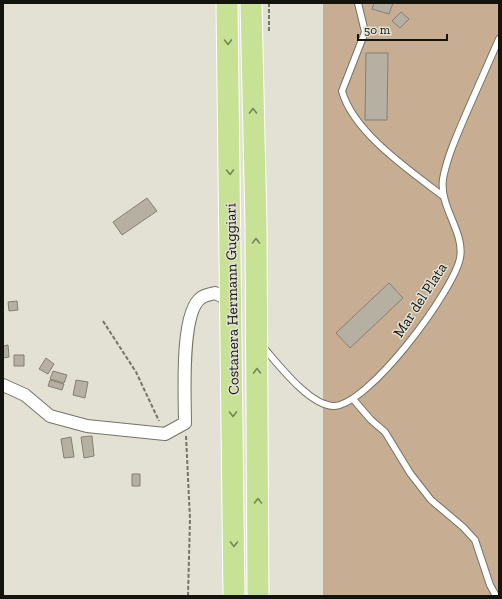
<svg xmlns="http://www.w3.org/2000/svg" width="502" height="599" viewBox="0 0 502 599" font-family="'Zilla Slab',serif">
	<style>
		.green { fill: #c7ad91 }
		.building { fill: #b6b0a3; stroke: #857f73 }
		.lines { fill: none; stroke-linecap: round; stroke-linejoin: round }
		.lane-casing { stroke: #747366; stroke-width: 8 }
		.street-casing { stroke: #747366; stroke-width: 14 }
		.highway-casing { stroke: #fff; stroke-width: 23 }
		.path { stroke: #74746b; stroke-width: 2; stroke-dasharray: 4 2; stroke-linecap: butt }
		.lane { stroke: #fff; stroke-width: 6 }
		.street { stroke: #fff; stroke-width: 12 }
		.highway { stroke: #c7e295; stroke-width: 21 }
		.oneway { stroke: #768559 }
		.labels { text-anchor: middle; stroke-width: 3; stroke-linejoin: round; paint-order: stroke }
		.street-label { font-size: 15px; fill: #14140f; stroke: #e2e1d3 }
	</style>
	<rect width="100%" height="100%" fill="#e2e1d3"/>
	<path class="green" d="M323,3H499V596H323Z"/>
	<path class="building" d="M374,3H393L389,14L372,9Z
		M401,12L409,19L400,28L392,21Z
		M366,53H388L387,120H365Z
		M147,198L157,211L122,235L113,222Z
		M389,283L403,298L350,348L336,333Z
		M17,301L18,310L9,311L8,302Z
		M8,345L9,357L3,358V346Z
		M14,355H24V366H14Z
		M46,358L54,364L48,374L39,369Z
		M53,371L67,375L64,383L50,379Z
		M50,380L64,384L62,390L48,386Z
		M76,380L88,382L85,398L73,395Z
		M92,436L94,456L84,458L81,437Z
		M71,437L74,457L64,458L61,439Z
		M132,474H140V486H132Z"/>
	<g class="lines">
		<g class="lane-casing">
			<path id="lane" d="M358,3L365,32L342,91C353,132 410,171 443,196
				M263,347C278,364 309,405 333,406C368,407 454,290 460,258C465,232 439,207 443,179C447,157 457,135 466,114C477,89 488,64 499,39
				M353,399L371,420L385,432L410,473L431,500L463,527L475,540L490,585L496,596"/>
		</g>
		<g class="street-casing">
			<path id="street" d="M3,385L25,395L50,416L87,426L165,434L185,423C185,398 180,312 201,298C204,295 211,294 215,293L232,301"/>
		</g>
		<g class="highway-casing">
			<path id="highway" d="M227,3L234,596
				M251,3L256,225L258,596"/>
		</g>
		<path class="path" d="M269,3V33
			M103,321L136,372L159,421
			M186,436L190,519L188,596"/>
		<use href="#lane" class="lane"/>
		<use href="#street" class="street"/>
		<use href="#highway" class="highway"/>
	</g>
	<defs><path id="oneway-chevron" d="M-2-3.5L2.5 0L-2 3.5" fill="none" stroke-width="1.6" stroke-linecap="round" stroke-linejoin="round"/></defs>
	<g class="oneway">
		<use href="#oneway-chevron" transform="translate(228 42) rotate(89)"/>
		<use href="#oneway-chevron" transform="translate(253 111) rotate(-91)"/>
		<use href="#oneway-chevron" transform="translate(230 172) rotate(89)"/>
		<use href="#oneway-chevron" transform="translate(256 241) rotate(-90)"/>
		<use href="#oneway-chevron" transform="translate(257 371) rotate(-91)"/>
		<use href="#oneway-chevron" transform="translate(233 414) rotate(89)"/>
		<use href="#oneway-chevron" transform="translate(258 501) rotate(-90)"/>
		<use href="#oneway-chevron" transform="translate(234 544) rotate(90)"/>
	</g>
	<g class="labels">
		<g class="street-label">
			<text transform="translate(232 299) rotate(-91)" y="5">Costanera Hermann Guggiari</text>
			<text transform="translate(420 300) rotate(-57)" y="5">Mar del Plata</text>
		</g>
	</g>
	<rect width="502" height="599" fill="none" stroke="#14140f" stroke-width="8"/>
	<path d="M358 34v6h89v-6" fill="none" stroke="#14140f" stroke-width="2"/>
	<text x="364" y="34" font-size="12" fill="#14140f" stroke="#e2e1d3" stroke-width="3" paint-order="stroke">50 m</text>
</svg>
